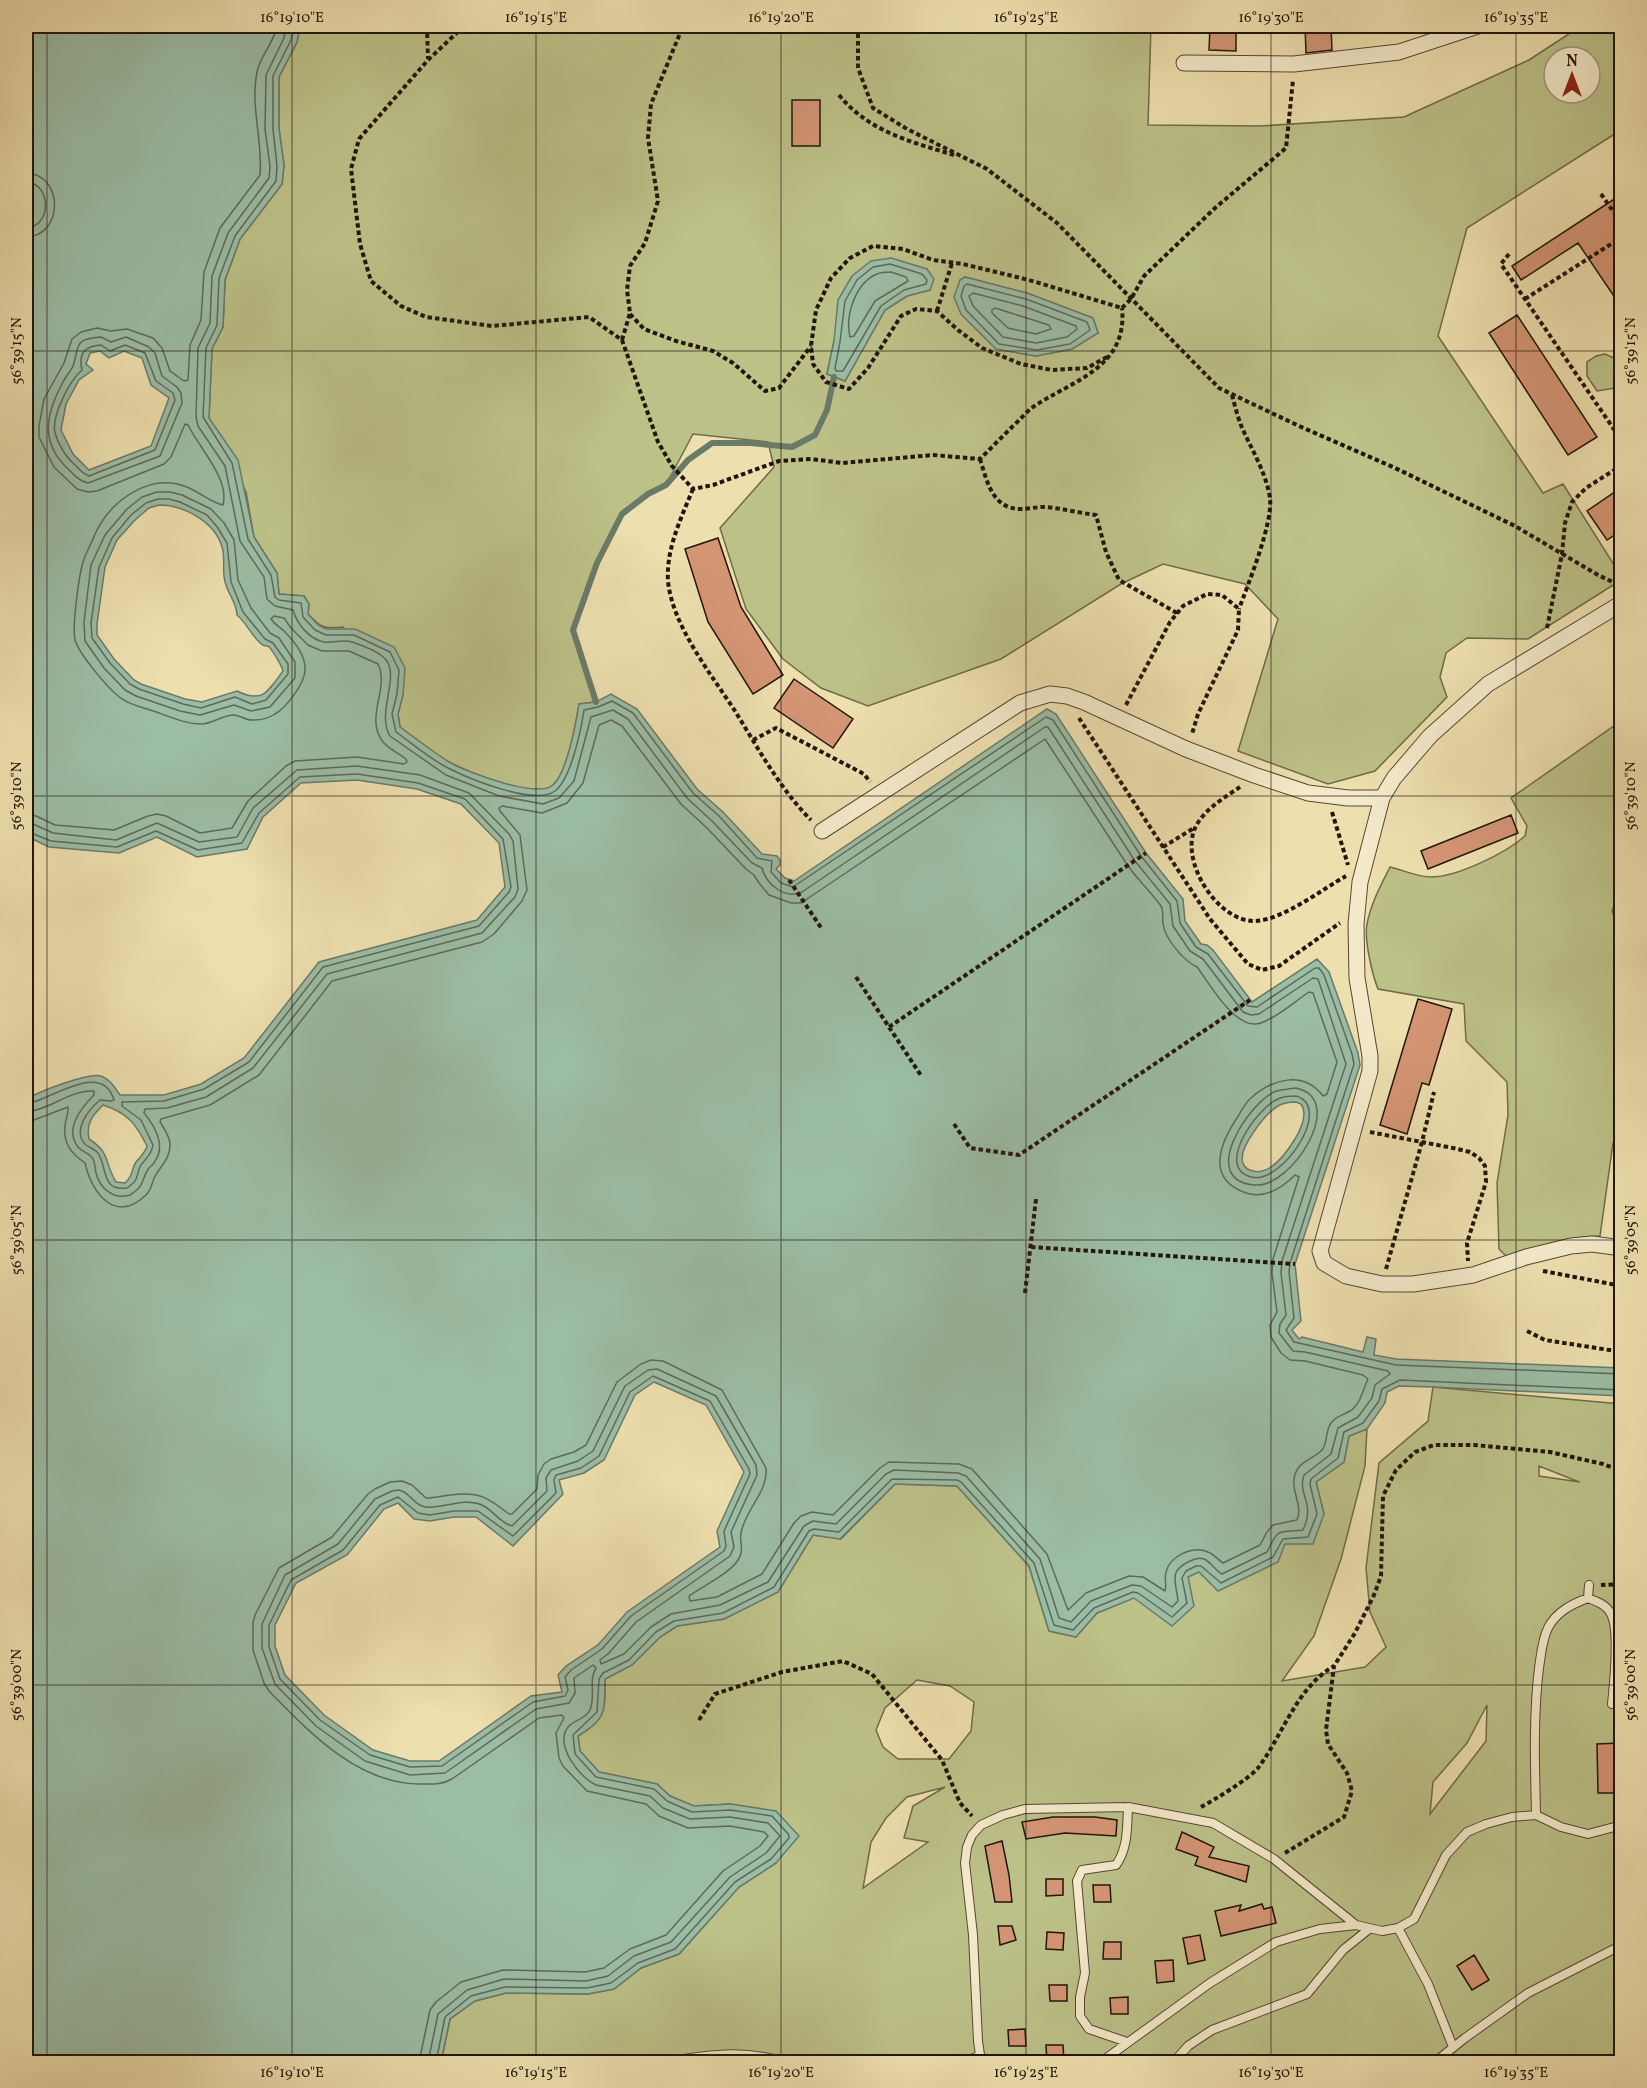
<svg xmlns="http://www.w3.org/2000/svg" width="1647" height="2088" viewBox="0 0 1647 2088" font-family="Vollkorn,serif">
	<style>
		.green { fill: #bcc188; stroke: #6e6b4a; stroke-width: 1.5; fill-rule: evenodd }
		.water { fill: #9bbda6; stroke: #6a7a69; stroke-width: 1.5; fill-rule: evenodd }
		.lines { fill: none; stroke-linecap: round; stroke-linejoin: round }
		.shore { stroke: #5e695a; stroke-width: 1.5 }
		.stream { stroke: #6a7a69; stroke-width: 6 }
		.building { fill: #d49575; stroke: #21150d; stroke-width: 1.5 }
		.lane-casing { stroke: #544835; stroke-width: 10 }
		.street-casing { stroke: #544835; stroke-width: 17 }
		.path { stroke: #21150d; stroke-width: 4; stroke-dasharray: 4.5 3; stroke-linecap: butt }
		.lane { stroke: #f4eaca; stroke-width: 8 }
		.street { stroke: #f4eaca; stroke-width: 15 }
		.ticks { fill: none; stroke: #21150d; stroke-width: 1.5; stroke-opacity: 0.45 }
		.neatline { fill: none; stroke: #21150d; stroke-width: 2 }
		.ticks-label { font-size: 15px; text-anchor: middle; fill: #21150d }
	</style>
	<rect width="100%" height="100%" fill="#eedfae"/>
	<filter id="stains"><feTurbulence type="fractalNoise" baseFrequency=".00333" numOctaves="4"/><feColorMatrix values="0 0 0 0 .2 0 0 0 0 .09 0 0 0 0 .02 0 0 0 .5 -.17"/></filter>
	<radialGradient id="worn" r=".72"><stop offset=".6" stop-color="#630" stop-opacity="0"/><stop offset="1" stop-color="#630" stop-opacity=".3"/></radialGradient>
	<path class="green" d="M300,26H1151L1148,125L1260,126L1404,117L1529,60L1581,26H1621V130L1467,228L1438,336L1543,493L1563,484L1621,576V580L1528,639L1467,638L1446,653L1440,677L1447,697L1375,771L1328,784L1238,751L1278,619L1245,584L1163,564L1121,584L1001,659L868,706L821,688L783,659L746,609L720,528L774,467L768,442L693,434L666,485L648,494L622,514L597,563L573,630L596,702L579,704C576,723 567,773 553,785C536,800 471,773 453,764C434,755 417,739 400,727L398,714L403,695L343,627C324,629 321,628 308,614L309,604L304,596L279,594L277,573L254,537L246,492L209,418L212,348L223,327L225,280L240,239L282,184L284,165L279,129V77L297,42ZM1554,57H1590V93H1554ZM927,269L930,290L907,296L885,310L845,381L827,374L834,341ZM965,277L1027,293L1093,318L1098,333L1072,349L1036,356L996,349L960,280Z
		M1605,354L1616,359L1620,375L1615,388L1597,391L1587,376V362L1596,356Z
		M1621,721L1622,883L1612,911L1622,938V1142L1613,1143L1600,1236C1564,1237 1542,1245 1508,1258L1499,1249L1497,1183L1508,1115L1507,1082L1466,1041L1464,1004L1378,989C1372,974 1364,939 1367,924C1371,903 1381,885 1390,867C1403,870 1418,877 1431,877C1457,877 1506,853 1525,836L1527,826L1511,798Z
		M1433,1387L1621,1404V2062H441L450,2019L475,2001L506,1993L588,1994L614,1989L641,1968L679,1954L739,1887L776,1863L731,1804L694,1806L670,1796L657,1784L599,1772L580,1751L578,1736C607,1719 605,1710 605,1679L632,1665L660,1637L677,1626L724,1619L778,1592L813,1535L841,1539L895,1484L957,1486L1029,1566L1049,1631L1076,1637L1097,1613L1198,1571L1285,1544L1324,1514L1316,1482L1344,1462L1349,1436L1367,1429L1365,1466L1341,1559L1314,1636L1282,1681L1365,1667L1386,1647L1370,1612L1366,1568L1379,1463L1428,1421ZM1539,1466L1579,1482H1580L1539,1476ZM917,1680L950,1686L974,1702L971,1731L949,1759H898L883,1747L876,1730L885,1708ZM1487,1705L1486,1741L1430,1814L1433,1782L1467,1743ZM945,1787L913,1806L904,1838L928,1842L863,1888L871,1842L886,1818L907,1797Z"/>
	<path class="water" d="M26,26H300L297,42L279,77V129L284,165L282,184L240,239L225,280L223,327L212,349L209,418L238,460L254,537L277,573L279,594L304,596L309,604L308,614L318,625L326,629H355L394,647L405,668L403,695L398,714L400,727C416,739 432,751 449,762C466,772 538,799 553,785C567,773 576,723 579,704L596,702L611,694L637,709L697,789L723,812L762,854L777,856L780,860V865L776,869L785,878L794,881L1047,709L1056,714L1146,853L1183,899L1185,921L1201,944L1207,945L1213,950L1252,1002L1317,959L1329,972L1358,1053L1360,1065L1295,1264L1301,1321L1292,1330L1299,1339L1302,1337L1363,1352L1367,1337L1376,1339L1374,1355L1396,1359L1621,1368V1396L1433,1387L1399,1386L1387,1392L1385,1403L1367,1429L1349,1436L1344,1462L1316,1482L1324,1514L1313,1544H1285L1278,1562L1218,1591L1199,1572L1188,1577L1194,1606L1172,1626L1134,1598L1097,1613L1076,1637L1049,1631L1029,1566L957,1486L895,1484L840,1539L813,1535L778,1592L724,1619L677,1626L660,1637L632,1665L605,1679C604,1711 608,1718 578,1736L580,1751L599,1772L657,1784L670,1796L694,1806L731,1804L776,1811L799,1836L776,1863L739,1887L679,1954L641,1968L614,1989L588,1994L506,1993L475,2001L450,2019L441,2062H26V1100C37,1092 89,1072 101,1076C111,1080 114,1087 120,1095H164L201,1084L244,1058L319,962L477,920L505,887L499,843L461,804L417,789L357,780L301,783L263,817L247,849L197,857L157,837L119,853L49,847L26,836V217L30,212L33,202L26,192ZM100,351L109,358L124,351L142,358L151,385L169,398L151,446L89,470L73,454L61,430L66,404L79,380L93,370L86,364L90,353ZM159,505C184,505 215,522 222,547C226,559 221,572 226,585C229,595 237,604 237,615C247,623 253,639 263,645C264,646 266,646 268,646C272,649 282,666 283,671C268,691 263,704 237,691L202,702L185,699L141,684L134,680L114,659L97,635V624L105,567L117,540L135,520L149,508ZM1296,1102L1301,1104C1308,1114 1301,1129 1295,1139C1287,1152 1271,1176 1253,1171C1249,1170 1244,1168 1243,1163C1237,1149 1266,1113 1278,1106C1283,1103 1290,1102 1296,1102ZM103,1105C128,1113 136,1124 147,1146C145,1153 141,1156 136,1162C130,1170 135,1174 125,1183L116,1182C104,1162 111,1153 89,1139C86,1123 92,1116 103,1105ZM654,1382L706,1405L744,1472L717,1531L720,1547L627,1612L598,1645L566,1666L558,1675L562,1692L531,1696L439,1761H410L373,1750L324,1715L285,1675L275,1646V1625L296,1583L347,1555L384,1509L398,1503L414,1519L430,1521L454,1517H476L513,1546L563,1494L559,1480L584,1473L604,1460L635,1395Z
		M891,258L927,269L934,279L930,290L907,296L885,310L845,381L827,374L834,341L838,300L852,276L871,261Z
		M965,277L1027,293L1093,318L1098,333L1072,349L1036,356L996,349L961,314L954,297L960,280Z"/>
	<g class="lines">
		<path class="shore" d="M286,26L284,38L266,75L265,129L270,166L269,178L228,233L212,276L210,323L198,348L196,417L198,426L225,466L240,541L264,577L267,599L275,606L293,610C297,624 309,639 324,642C334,643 343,639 352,642C361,645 375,650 382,656C404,671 375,712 390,736L446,775L499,796L543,804L559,798L574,781L591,717L613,710L628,719L687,798L713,822L752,863L762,868C766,884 785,900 802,892L1045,727H1048L1135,861L1170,904L1173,926L1190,951L1203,959L1243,1012L1251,1015L1259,1014L1313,978L1318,979L1346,1064L1282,1261L1281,1273L1286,1315L1280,1324L1279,1333L1293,1351L1305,1352L1388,1371L1390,1374L1375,1385L1372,1398L1358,1417L1338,1428L1331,1454L1304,1475C1297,1495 1316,1503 1303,1530C1277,1533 1279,1527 1267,1552L1222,1574C1215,1570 1211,1562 1204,1559C1199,1557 1194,1559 1190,1561C1168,1571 1176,1581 1178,1601L1172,1607L1141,1586L1132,1585L1091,1601L1071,1622L1059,1618L1040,1559L966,1476L958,1473L894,1470L886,1474L836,1524L813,1521L804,1526L768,1582L720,1605L671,1614L651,1627L624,1654L601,1664L600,1660L608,1654L636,1622L730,1556L734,1547L731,1532L757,1475L756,1465L716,1396L657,1369L648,1370L625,1386L593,1451L578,1461L551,1470L546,1478L547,1491L512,1526C500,1523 493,1510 482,1505C464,1497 443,1509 426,1507C414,1506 410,1492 399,1490L392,1491L375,1499L338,1544L285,1575L262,1624V1648L275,1684L316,1726L365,1761L410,1775L445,1773L536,1709L569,1703L575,1693L574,1678L593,1665L596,1668C588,1681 596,1697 590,1710C586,1719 574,1720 568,1727C554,1745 580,1778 596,1785L650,1796L663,1808L690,1819L730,1817L768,1823L780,1836L766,1853L730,1877L671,1942L634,1956L608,1976L586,1981L504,1979L467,1990L438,2014L428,2062
			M294,26L291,40L273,76V129L277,166L276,181L235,236L219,278L217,325L206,348L203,417L232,463L248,539L271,575L275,597L279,600L301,603L303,617L315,630L326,635H354L390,652L399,670L397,694L392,714L396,732C413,744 431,760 450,769C470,779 535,806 555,791C571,779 581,730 584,710L598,707L612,701L633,713L693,793L719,816L757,858L772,861L771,872L781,883L793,887L1046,717L1053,720L1141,856L1177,901L1180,923L1196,947L1208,954L1248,1006L1257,1007L1315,968H1319L1324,975L1352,1054L1354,1064L1290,1263L1289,1272L1294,1318L1286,1330L1294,1342L1396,1365L1622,1374
			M26,173C64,174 64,236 26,237
			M26,182C52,183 52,227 26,228
			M890,264L922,274L927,280L926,284L904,290L881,306L843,371H836L835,368L840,342L845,301L857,280L873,267Z
			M891,272L906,277L908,281L875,301L854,336L850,337C845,316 855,283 877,274C881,272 887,272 891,272Z
			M967,284L1026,299L1087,322L1090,330L1070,344L1037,350L999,344L966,310L961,296L964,286Z
			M973,293L1023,306L1076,326L1077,329L1067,337L1036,343L1003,337L973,306L969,296Z
			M995,308L1049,325L1051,329L1036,334L1008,328L992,313V310Z
			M101,337L111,342L126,337L149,347L155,353L162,376L177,387L181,393L182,403L160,456L88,483C79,481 73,474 66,467C39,440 47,412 63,382C65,377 71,371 73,366C80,347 72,339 101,337Z
			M101,345L110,351L125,345L145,353L156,381L173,393L175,400L155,450L89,476C83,474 79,469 74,464C66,457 58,444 55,433C51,416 70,380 82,370C78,353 85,346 101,345Z
			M157,492H170L182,495L211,509L224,523L234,540L238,580L251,608L270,633L279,638L295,662V678L270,707L251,711L234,705L200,715L180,711L136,696L125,690L104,668L85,641L84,622L91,565L105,535L127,509L142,497Z
			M158,499H169L180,502L207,515L218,528L227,543L231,582L243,612L265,639L273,643L288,664V674L266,700L252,704L235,697L201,708L183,704L139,689L130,684L110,663L92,638L91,623L99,567L112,538L131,515L146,503Z
			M26,814L36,816L55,825L114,830L148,816L157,814L166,816L200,833L232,828L248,801L286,766L295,761L357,757L404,764L407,762L406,759C398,753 389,749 383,742C364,718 390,688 378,664L349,651H322L308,645L291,628L284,618L274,616L271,619C275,625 280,627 284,631C294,641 306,656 305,670C305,683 286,708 275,714C269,718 260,720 253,720C246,721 239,714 232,715C221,716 212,724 201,724C184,724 169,716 153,711C143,707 133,706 124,700C111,693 79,654 75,640C72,626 79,573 84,559C87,551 92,542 95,534C111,500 150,472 187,487C199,492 212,503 223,505C230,479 199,448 188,425L185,424L171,457L164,464L97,491L88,492L77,489L54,467L39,437V426L44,399L64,363L72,339L81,332L97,328L111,331L127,329L153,338L162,348L170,371L184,381L188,380L190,345L201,320L204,272L220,228L260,175C263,141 250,106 257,72C260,56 274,43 277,26
			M26,823L33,824L53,833L116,840L157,823L199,842L237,837L253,808L297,770L357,766L420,775L469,793L509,834L513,841L518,889L515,897L482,933L327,974L253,1068L206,1097L167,1108L145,1109L144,1113C155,1126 166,1146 155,1161C154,1164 151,1166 149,1168C140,1180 147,1184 130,1195C114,1200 100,1189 96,1173C95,1168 95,1163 93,1159C90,1153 82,1152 78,1147C64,1129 82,1107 94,1095V1091C69,1090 48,1111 26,1112
			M26,831L51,841L117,847L156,831L198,850L242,843L259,813L300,777L357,774L418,783L465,799L503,839L511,887L509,892L479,926L323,967L249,1062L204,1089L164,1101L122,1102V1106L141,1120L153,1145C151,1157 145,1158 140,1167C135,1178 140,1179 127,1188C103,1191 107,1172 100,1157C98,1150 92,1149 86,1145C71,1131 89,1109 100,1100L111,1101L114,1100C102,1059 50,1101 26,1104
			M1296,1088C1348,1099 1292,1188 1255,1185C1198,1181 1247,1105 1274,1092C1280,1089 1289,1089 1296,1088Z
			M1296,1096C1334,1107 1282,1185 1251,1177C1214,1167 1258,1107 1278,1099C1283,1096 1290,1096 1296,1096Z
			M26,1121L34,1120L68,1107C69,1114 65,1119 65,1126C63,1144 72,1154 85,1163C92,1194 116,1225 147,1194C153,1187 152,1179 157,1173C163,1164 171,1156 170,1143C169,1136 164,1128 160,1122L161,1119L210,1105L259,1075L332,981L482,942L494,934L522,901L527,890L520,835L500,811L499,808L502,806L542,813L567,803L583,783L599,725L611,720L622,726L681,804L707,828L746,869L754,875L759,883L769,895L791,903H800L807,899L1045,739L1128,866C1138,880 1152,893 1161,906C1164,911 1162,918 1163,924C1165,939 1184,961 1197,967C1210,984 1236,1032 1261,1023C1278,1017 1294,1002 1309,992L1313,993L1337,1062L1327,1094L1323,1096C1303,1070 1272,1079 1251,1098C1244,1104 1240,1114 1235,1121C1219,1146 1207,1180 1246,1193C1265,1199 1282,1188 1295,1175L1299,1177L1273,1259L1272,1273L1277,1312L1270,1325L1271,1337L1281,1353L1290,1360L1305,1361L1363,1375L1368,1379C1363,1389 1361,1404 1350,1411C1343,1415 1336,1416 1331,1423C1325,1431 1328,1443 1322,1450C1315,1458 1302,1460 1297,1470C1287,1487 1304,1504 1297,1520L1273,1525L1267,1532L1260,1545L1223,1563C1218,1560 1214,1554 1208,1552C1193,1545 1170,1556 1166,1572C1164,1579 1167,1585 1165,1591L1143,1577L1129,1576L1086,1593L1068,1610L1047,1554L972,1469L959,1464L889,1462L880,1468L833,1515L812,1512L801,1516L794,1523L762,1574L717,1597L690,1601L689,1596C703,1586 730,1573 738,1560C745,1550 739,1542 741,1533C745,1510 768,1492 766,1468L722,1390L663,1361L651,1360L641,1364L617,1382L586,1445L574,1452L551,1459L544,1464L538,1475L537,1489L512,1514H509C487,1497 479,1491 450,1495C442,1496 434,1498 426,1498L412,1485L402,1481L390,1482L375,1489L368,1494L332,1537L279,1568L255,1615L253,1623V1650L264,1683L269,1691C309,1732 358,1784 420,1784C432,1784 442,1785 452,1779L539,1718L562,1715L564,1718L556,1733L559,1758L563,1766L587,1791L646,1804L659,1816L688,1828L730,1826L764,1832L768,1836L760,1846L723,1871L666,1935L630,1949L604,1968L585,1972L503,1970L461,1982L436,2002L430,2010L419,2062
			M653,1376L710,1401L749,1469L750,1474L724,1531L726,1546L724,1551L631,1616L602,1649L571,1670L565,1677L568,1690L565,1696L533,1702L442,1766L410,1767L370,1755L320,1720L280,1679L269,1647V1625L291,1580L343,1550L380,1505L398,1497L418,1513L430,1515L454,1511H478L513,1536L556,1493L554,1480L556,1475L581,1468L599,1456L630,1392Z
			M436,2062L445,2017L471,1996L505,1987L587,1988L611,1983L638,1963L675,1949L735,1882L771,1859L789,1838V1835L772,1816L730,1810L692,1812L667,1801L654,1789L596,1777L575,1754L573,1735L597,1712L599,1679L603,1673L629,1660L656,1632L674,1621L723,1613L774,1587L809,1531L814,1529L839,1532L892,1479L957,1480L961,1482L1034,1563L1054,1625L1073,1630L1094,1608L1133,1592L1138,1593L1172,1617L1187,1603L1182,1578L1186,1571L1196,1566H1201L1221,1583L1273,1557L1283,1539L1308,1537L1317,1514L1310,1484L1311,1479L1338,1458L1344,1432L1363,1423L1379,1401L1382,1389L1400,1380L1622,1390"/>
		<path class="stream" d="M596,702L573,630L597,563L622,514L648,494L666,485L688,460L712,443H750L792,447L815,435L827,410L834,377"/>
	</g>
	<path class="building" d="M1210,26H1236V51L1209,50Z
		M1305,26H1331L1332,50L1306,53Z
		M792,100H820V146H792Z
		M1622,194V308L1578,243L1521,280L1512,266Z
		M1517,315L1597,437L1568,455L1489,333Z
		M1622,487V530L1607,540L1587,511Z
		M718,538L741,607L783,675L753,694L708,622L685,549Z
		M794,679L853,719L833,748L774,708Z
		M1511,815L1518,833L1428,869L1421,851Z
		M1418,999L1452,1009L1429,1085L1422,1083L1407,1134L1380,1125Z
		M1620,1743L1621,1793H1598L1597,1744Z
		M1053,1817H1095L1117,1820L1116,1836L1065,1833L1026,1839L1022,1822Z
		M1182,1832L1214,1847L1209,1857L1249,1866L1246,1882L1195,1865L1198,1857L1176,1849Z
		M1002,1841L1009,1875L1012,1902H995L985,1846Z
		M1046,1879H1063V1895L1046,1896Z
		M1093,1885H1110L1111,1902H1094Z
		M1262,1904L1264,1909L1272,1907L1276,1923L1221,1936L1215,1911L1241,1905L1239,1911Z
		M998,1926H1012L1016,1940L1000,1945Z
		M1047,1932L1064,1933L1063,1950L1046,1949Z
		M1200,1935L1205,1960L1188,1964L1183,1938Z
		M1104,1942H1121V1959H1103Z
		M1474,1955L1489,1980L1472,1990L1457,1966Z
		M1173,1960L1174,1981L1157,1983L1155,1961Z
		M1049,1985H1067V2001H1050Z
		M1128,1997V2014H1111L1110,1998Z
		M1025,2029L1026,2046H1009L1008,2030Z
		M1046,2045H1063L1064,2061L1047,2062Z"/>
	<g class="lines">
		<g class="lane-casing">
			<path id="lane" d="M1588,1598L1589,1585
				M1536,1815C1535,1766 1533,1717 1539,1668C1541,1655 1542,1640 1548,1628C1556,1612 1572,1604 1588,1598C1596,1601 1607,1605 1611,1614C1620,1631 1614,1684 1612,1704
				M1398,1928L1428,1984L1453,2047
				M1127,2042L1089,2029L1080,2016V1997L1085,1973L1077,1881L1082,1870L1116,1865C1128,1848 1127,1828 1128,1807
				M667,2062C704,2055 746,2049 783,2062
				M965,2062L980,2055
				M981,2062L978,2041L973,1935L965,1863L967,1847L972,1835L981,1825L1003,1815L1025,1809L1128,1807L1213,1823L1274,1859L1356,1925L1382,1931L1398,1928L1414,1919L1446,1855L1467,1832L1486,1824L1512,1817L1536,1815L1561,1827L1588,1834L1622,1825
				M1101,2062L1210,1983L1276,1942L1320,1929L1356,1925
				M1174,2062L1188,2046L1212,2030L1307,1994L1343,1950L1369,1929
				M1435,2062L1465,2038L1528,1993L1622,1945"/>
		</g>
		<g class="street-casing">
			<path id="street" d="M1184,63L1294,64L1399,52L1478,26
				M1622,603L1488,684L1430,736L1394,778L1382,798L1360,882L1356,924L1357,978L1370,1056V1071L1320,1251L1324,1263L1346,1276L1382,1284H1413L1473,1275L1526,1257L1571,1246L1592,1244L1622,1248
				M822,831L1020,703L1050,694L1067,696L1084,702L1186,749L1254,775L1308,793L1348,798H1382"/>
		</g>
		<path class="path" d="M427,26L428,59
			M464,26L428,60L359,139L351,169L360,244L371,281L401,306L426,317L492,326L589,317L622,340L658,442L672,466L693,489L713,485L779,461L811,459L842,463L933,455L980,459C991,448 1002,437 1013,426C1020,420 1026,412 1033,407C1073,380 1128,368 1122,308
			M858,26V68L873,108L907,129L987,169L1057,223L1219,388L1299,426L1393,467L1515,526L1598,575L1621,586
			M839,95C868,131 911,142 954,155
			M1601,194L1622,224
			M1509,254L1501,264L1622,441
			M1525,299L1622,237
			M1122,308L1131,299L1144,276L1215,208L1286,148L1293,80
			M937,311L952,263
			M630,314L644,329L676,341L713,351L733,363L765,391L779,388L811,346
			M622,340L630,313L627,290L630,266L645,243L658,201L648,138L651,104L683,26
			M1107,357L1087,368L1052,370L1021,364L982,348L958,330L937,311L916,309L901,316L868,368L849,389L826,382L813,364L811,346L816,310L831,278L850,258L873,246L903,249L933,260L963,264L1029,280L1122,308
			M1232,395C1235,406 1238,419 1243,430C1253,452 1266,473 1270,498C1273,524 1248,584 1239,609
			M980,459C987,481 992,509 1021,509C1028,509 1036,507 1044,507C1061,508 1079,513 1096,515L1106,552L1119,580L1177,613
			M693,489C681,518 666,549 668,581C672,625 711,674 735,711C758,748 780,789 811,820
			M1547,628L1562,554L1565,523L1572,502L1586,488L1622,465
			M1126,705L1170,622L1183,606L1207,594L1222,595L1239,609L1238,630L1198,714L1192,734
			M1079,718L1210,919L1248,964L1262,970L1279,966L1340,923
			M753,740L776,728L864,774L870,782
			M1240,787C1225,797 1205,809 1196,826C1178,860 1218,923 1256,921C1284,919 1321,890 1346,876
			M1332,812L1348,865
			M1163,847L1194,828
			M789,880L822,929
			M856,977L922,1077
			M889,1027L1146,853
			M954,1124L970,1148L1019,1155L1250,1000
			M1370,1132L1453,1148L1470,1152L1479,1158L1485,1166L1486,1182L1467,1243L1468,1261
			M1031,1247L1295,1264
			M1386,1269L1422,1142L1434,1092
			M1543,1271L1622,1286
			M1025,1293L1036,1199
			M1527,1331L1545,1340L1622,1352
			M1601,1585L1622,1584
			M699,1720L715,1694L782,1672L843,1661L872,1674L942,1760L960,1803L972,1816
			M1201,1807C1214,1800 1249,1779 1258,1768C1283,1735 1296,1688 1334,1666
			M1285,1853L1344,1817L1352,1791L1347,1773L1328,1744L1326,1730L1334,1666L1355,1633L1374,1595L1381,1576L1383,1496L1396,1470L1415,1452L1434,1445H1474L1550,1452L1603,1464L1622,1471"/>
		<use href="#lane" class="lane"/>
		<use href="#street" class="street"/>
	</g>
	<path class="ticks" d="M47,26V2062M292,26V2062M536,26V2062M781,26V2062M1026,26V2062M1271,26V2062M1516,26V2062M26,351H1622M26,796H1622M26,1240H1622M26,1685H1622"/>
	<rect width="1647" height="2088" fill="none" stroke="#eedfae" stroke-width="66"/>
	<g transform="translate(1572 75)"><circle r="28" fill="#f4eaca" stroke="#a0957e" stroke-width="1.5"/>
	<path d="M0-4.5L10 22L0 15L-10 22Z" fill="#8f2418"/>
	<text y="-9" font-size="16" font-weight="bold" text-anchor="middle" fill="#21150d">N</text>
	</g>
	<rect x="33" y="33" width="1581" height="2022" class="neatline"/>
	<g class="ticks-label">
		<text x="292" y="22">16°19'10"E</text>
		<text x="536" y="22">16°19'15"E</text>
		<text x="781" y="22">16°19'20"E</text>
		<text x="1026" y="22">16°19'25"E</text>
		<text x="1271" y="22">16°19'30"E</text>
		<text x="1516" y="22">16°19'35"E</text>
		<text transform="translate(16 351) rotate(-90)" y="5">56°39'15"N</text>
		<text transform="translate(1630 351) rotate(-90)" y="5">56°39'15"N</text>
		<text transform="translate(16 796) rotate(-90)" y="5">56°39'10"N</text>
		<text transform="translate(1630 796) rotate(-90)" y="5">56°39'10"N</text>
		<text transform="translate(16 1240) rotate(-90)" y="5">56°39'05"N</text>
		<text transform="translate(1630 1240) rotate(-90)" y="5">56°39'05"N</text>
		<text transform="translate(16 1685) rotate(-90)" y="5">56°39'00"N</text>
		<text transform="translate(1630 1685) rotate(-90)" y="5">56°39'00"N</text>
		<text x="292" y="2077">16°19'10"E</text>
		<text x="536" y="2077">16°19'15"E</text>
		<text x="781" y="2077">16°19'20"E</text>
		<text x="1026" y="2077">16°19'25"E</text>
		<text x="1271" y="2077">16°19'30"E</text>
		<text x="1516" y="2077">16°19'35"E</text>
	</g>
	<rect width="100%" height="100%" filter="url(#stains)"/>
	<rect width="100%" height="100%" fill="url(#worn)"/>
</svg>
